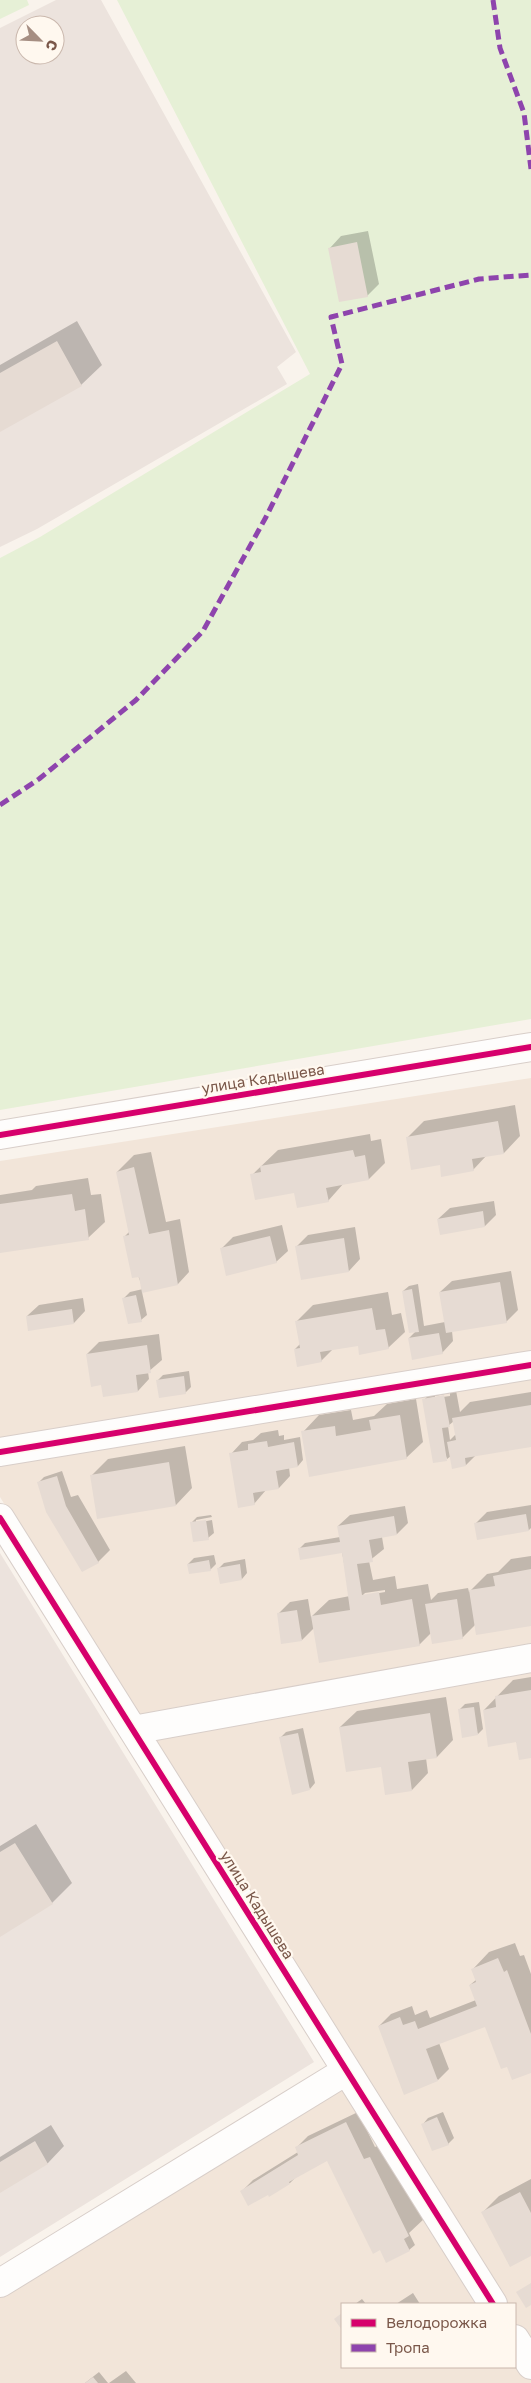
<svg xmlns="http://www.w3.org/2000/svg" width="531" height="2383" viewBox="0 0 531 2383" font-family="'Golos Text',sans-serif">
	<style>
		.residential { fill: #f2e5d9; fill-rule: evenodd }
		.industrial { fill: #ece3dd; fill-rule: evenodd }
		.green { fill: #e6f0d6 }
		.shadow { fill: #0003; fill-rule: evenodd }
		.building { fill: #e6dbd3 }
		.lines { fill: none; stroke-linecap: round; stroke-linejoin: round }
		.minor-casing { stroke: #d8cec9; stroke-width: 30 }
		.minor { stroke: #fefdfc; stroke-width: 28 }
		.quiet { stroke: #8e44ad; stroke-width: 5; stroke-dasharray: 10 5; stroke-linecap: butt }
		.cycleway-casing { stroke: #fff8ef; stroke-width: 9 }
		.cycleway { stroke: #d6006c; stroke-width: 6 }
		.labels { text-anchor: middle; stroke-width: 4.5; stroke-linejoin: round; paint-order: stroke }
		.street-label { font-size: 15px; fill: #7a5749; stroke: #fff8ef }
	</style>
	<rect width="100%" height="100%" fill="#f9f3ec"/>
	<path class="residential" d="M531,1078V2383H0V2297L358,2075L0,1497V1161ZM342,2304H515V2367H342Z"/>
	<path class="industrial" d="M56,0H101L296,352L277,367L287,384L37,529L0,547V28ZM25,25H55V55H25Z
		M0,1553L314,2062L0,2257Z"/>
	<path class="green" d="M0,0H27L29,5L0,19Z
		M117,0H531V1019L0,1110V558L40,537L310,374Z"/>
	<path class="shadow" d="M368,231L379,284L367,296L330,248L341,236Z
		M77,321L102,365L81,385L0,431V365Z
		M515,1105L520,1136L504,1153L487,1155L473,1170L441,1163L407,1138L424,1121Z
		M370,1134L371,1141L381,1139L385,1163L369,1179L344,1183L328,1201L252,1175L278,1150Z
		M151,1152L166,1222L180,1219L189,1272L178,1284L142,1292L147,1315L141,1320L124,1298L130,1292L143,1289L124,1237L130,1231L117,1172L134,1155Z
		M88,1178L91,1195L101,1194L105,1222L88,1238L0,1252V1195L32,1190L36,1186Z
		M494,1201L496,1215L485,1226L438,1219L450,1208Z
		M282,1225L288,1251L276,1262L221,1249L233,1237Z
		M355,1227L360,1259L349,1271L296,1247L308,1235Z
		M511,1271L518,1310L506,1322L452,1331L453,1341L442,1353L409,1338L416,1331L403,1291L409,1286L418,1284L424,1326L445,1322L440,1292L452,1281Z
		M388,1292L392,1315L401,1313L405,1332L388,1348L359,1344L334,1348L321,1361L295,1349L300,1344L296,1322L313,1305Z
		M83,1298L85,1311L74,1323L27,1316L39,1305Z
		M159,1334L162,1360L148,1372L149,1379L138,1391L102,1384L87,1354L99,1342Z
		M189,1371L191,1387L185,1393L158,1380L163,1375Z
		M455,1385L460,1412L470,1402L531,1392V1446L476,1455L466,1465L451,1456L447,1459L424,1400L435,1388ZM450,1393V1396L435,1398V1396ZM454,1421L456,1434L450,1440L448,1426Z
		M416,1399L423,1442L406,1458L303,1432L319,1415L351,1410L353,1420L374,1416L387,1404Z
		M278,1430L279,1436L284,1435V1440L300,1437L303,1460L298,1466L289,1467L290,1476L279,1488L266,1490L254,1504L231,1454L242,1442L253,1440L261,1433Z
		M185,1446L192,1488L176,1505L91,1476L108,1459Z
		M62,1471L71,1497L78,1495L110,1550L98,1562L82,1571L39,1482L44,1477Z
		M531,1505V1528L529,1530L475,1524L487,1512Z
		M405,1506L408,1523L397,1534L382,1537L384,1549L369,1561L373,1580L395,1576L397,1589L428,1584L431,1600L438,1593L468,1588L469,1592L487,1574L498,1572L511,1559L531,1556V1625L476,1624L462,1638L431,1633L419,1645L314,1628L302,1640L278,1614L290,1602L308,1599L311,1617L329,1600L350,1596L342,1552L299,1549L305,1543L340,1537L338,1526L350,1515ZM385,1590V1592L362,1596L365,1593Z
		M211,1515L212,1517L196,1520V1523L212,1520L214,1533L208,1538L191,1523L197,1517Z
		M214,1555L216,1564L210,1570L188,1564L194,1558Z
		M245,1559L247,1573L242,1579L218,1569L224,1563Z
		M531,1677V1757L484,1710L513,1680Z
		M446,1697L453,1740L437,1757L426,1758L428,1773L412,1790L340,1727L357,1711Z
		M479,1702L483,1729L478,1734L459,1710L465,1704Z
		M303,1728L315,1783L310,1789L280,1738L286,1732Z
		M36,1824L72,1883L52,1903L0,1935V1846Z
		M515,1943L520,1956L524,1955L531,1974V2072L508,2065L486,2025L439,2043L449,2069L438,2080L379,2026L391,2014L412,2006L415,2015L427,2010L430,2018L476,2000L470,1985L477,1979L473,1969L489,1952Z
		M358,2112L375,2147L387,2141L425,2218L409,2233L415,2245L409,2250L327,2159L297,2176L290,2183L241,2192L253,2180L298,2152L296,2148L308,2136Z
		M443,2112L454,2138L448,2144L423,2124L428,2118Z
		M51,2125L64,2146L48,2163L0,2192V2157Z
		M531,2179V2255L482,2213L499,2196Z
		M413,2293L420,2304H396Z
		M362,2299L366,2304H355Z
		M126,2371L136,2383H109Z
		M99,2372L108,2383H85Z"/>
	<path class="building" d="M357,242L368,297L339,302L328,248Z
		M57,341L82,386L0,432V373Z
		M498,1121L504,1154L472,1159L474,1171L441,1177L440,1165L411,1170L406,1137Z
		M353,1150L355,1157L365,1155L369,1180L326,1188L329,1202L297,1208L294,1193L255,1200L250,1174L261,1172L260,1166Z
		M134,1167L149,1234L169,1230L178,1285L142,1293L139,1277L132,1278L123,1236L129,1235L116,1172Z
		M72,1194L75,1211L85,1209L89,1240L0,1253V1204Z
		M483,1211L485,1227L440,1235L437,1219Z
		M270,1236L277,1263L226,1276L220,1248Z
		M344,1238L349,1272L301,1280L295,1246Z
		M500,1282L507,1323L446,1333L439,1292Z
		M412,1289L419,1332L409,1333L402,1291Z
		M136,1295L142,1322L128,1324L122,1298Z
		M372,1308L376,1330L385,1329L389,1349L359,1355L358,1346L320,1352L322,1362L297,1367L294,1349L300,1348L295,1321Z
		M72,1309L74,1324L28,1331L26,1316Z
		M439,1333L443,1354L412,1360L408,1338Z
		M147,1345L151,1373L136,1375L138,1392L103,1397L101,1385L91,1387L86,1354Z
		M184,1376L186,1394L159,1398L156,1380Z
		M444,1395L450,1427L442,1428L447,1461L433,1463L422,1399Z
		M531,1405V1447L465,1458L466,1466L452,1469L447,1442L456,1440L452,1418Z
		M400,1415L407,1459L309,1477L301,1431L335,1426L336,1436L371,1430L369,1420Z
		M267,1441L268,1447L294,1442L298,1467L276,1471L279,1489L253,1493L255,1505L238,1508L229,1453L248,1450V1444Z
		M169,1462L176,1506L97,1519L90,1475Z
		M57,1476L66,1506L99,1563L82,1572L46,1512L37,1482Z
		M526,1514L529,1531L477,1540L474,1523Z
		M394,1516L397,1535L369,1540L373,1562L357,1564L362,1595L379,1592L381,1605L412,1599L420,1646L319,1663L311,1616L350,1610L342,1553L300,1560L298,1548L340,1542L337,1526Z
		M206,1520L209,1540L193,1542L190,1522Z
		M209,1560L211,1571L189,1574L187,1564Z
		M240,1564L242,1580L220,1584L217,1568Z
		M531,1569V1626L476,1635L469,1590L495,1586L493,1576Z
		M457,1599L463,1639L432,1644L425,1604Z
		M297,1610L302,1641L281,1644L277,1613Z
		M531,1690V1758L519,1760L516,1742L488,1747L483,1710L496,1707L495,1696Z
		M474,1707L478,1735L462,1738L458,1709Z
		M430,1713L437,1758L408,1762L412,1791L385,1795L381,1767L346,1772L339,1727Z
		M298,1733L310,1790L292,1795L279,1737Z
		M15,1843L53,1904L0,1937V1852Z
		M498,1958L504,1972L507,1970L531,2034V2073L512,2080L507,2067L501,2069L485,2027L426,2049L438,2081L404,2095L378,2026L400,2017L403,2025L415,2021L418,2029L477,2006L469,1985L476,1982L471,1969Z
		M437,2117L449,2145L432,2151L421,2124Z
		M346,2122L364,2159L370,2157L409,2236L404,2239L410,2251L386,2263L380,2250L373,2254L327,2161L289,2182L290,2184L269,2197L268,2195L248,2206L240,2191L298,2155L295,2147Z
		M35,2141L48,2164L0,2193V2162Z
		M520,2192L531,2213V2256L510,2267L481,2212Z
		M531,2283V2305L526,2308L516,2292Z
		M342,2313V2330L334,2319Z
		M93,2377L98,2383H85Z"/>
	<g class="lines">
		<g class="minor-casing">
			<path id="minor" d="M0,1135L531,1047
				M0,1452L531,1365
				M0,1518L493,2304
				M133,1730L531,1658
				M0,2283L346,2071
				M515,2339L531,2365"/>
		</g>
		<use href="#minor" class="minor"/>
		<path class="quiet" d="M493,0L500,48L524,113L531,169
			M0,805L39,779L136,700L203,631L266,517L342,364L331,317L479,279L531,275"/>
		<g class="cycleway-casing">
			<path id="cycleway" d="M0,1135L531,1047
				M0,1452L531,1365
				M0,1518L493,2304"/>
		</g>
		<use href="#cycleway" class="cycleway"/>
	</g>
	<g class="labels">
		<g class="street-label">
			<text transform="translate(263 1079) rotate(-9)" y="5">улица Кадышева</text>
			<text transform="translate(257 1905) rotate(58)" y="5">улица Кадышева</text>
		</g>
	</g>
	<rect x="341" y="2303" width="175" height="65" fill="#fff8ef" stroke="#cab8ad"/>
	<rect x="351" y="2319" width="25" height="8" fill="#d6006c" stroke="#cab8ad"/>
	<text x="386" y="2328" font-size="15" fill="#7a5749">Велодорожка</text>
	<rect x="351" y="2344" width="25" height="8" fill="#8e44ad" stroke="#cab8ad"/>
	<text x="386" y="2353" font-size="15" fill="#7a5749">Тропа</text>
	<g transform="translate(40 40) rotate(114)"><circle r="24" fill="#fff8ef" stroke="#cab8ad"/>
	<path d="M0-4L9 19L0 12L-9 19Z" fill="#a68e82"/>
	<text y="-8" font-size="14" font-weight="bold" text-anchor="middle" fill="#7a5749">С</text>
	</g>
</svg>
